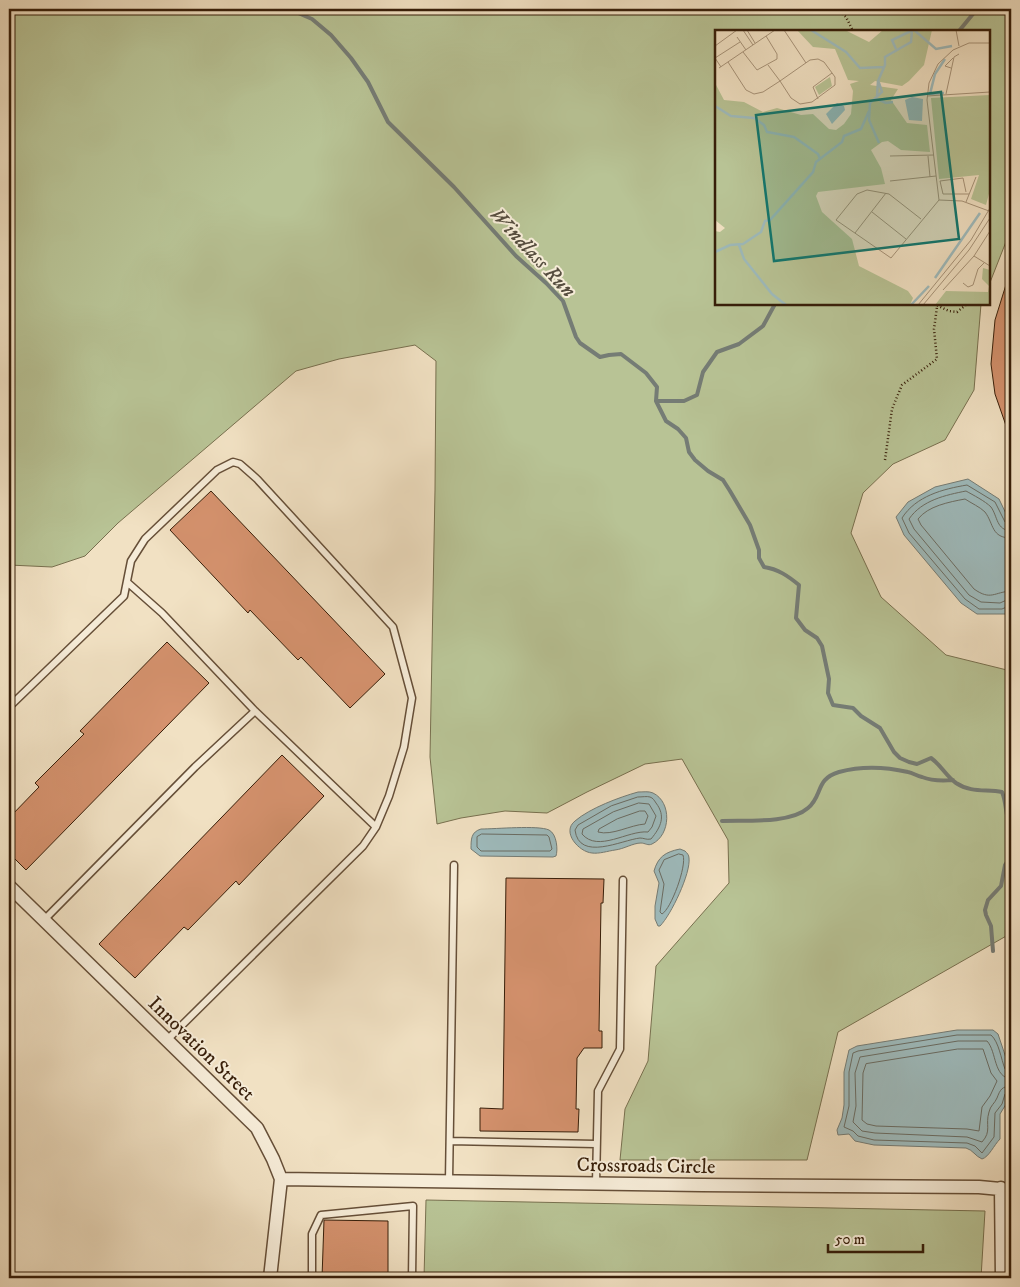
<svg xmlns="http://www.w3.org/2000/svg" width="1020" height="1287" viewBox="0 0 1020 1287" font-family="'IM FELL DW Pica',serif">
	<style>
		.green { fill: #b8c395; stroke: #78704f }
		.water { fill: #9ebbbd; stroke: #757c75 }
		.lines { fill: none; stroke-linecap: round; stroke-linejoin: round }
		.shore { stroke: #6a6c63; stroke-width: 1 }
		.stream { stroke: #757c75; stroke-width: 4 }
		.building { fill: #d5926e; stroke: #371e09 }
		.lane-casing { stroke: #664f38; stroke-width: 9 }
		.street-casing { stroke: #664f38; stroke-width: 15 }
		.path { stroke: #371e09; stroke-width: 2.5; stroke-dasharray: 1 2.5; stroke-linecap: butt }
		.lane { stroke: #f6ecd8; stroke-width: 6 }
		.street { stroke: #f6ecd8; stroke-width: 12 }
		.labels { text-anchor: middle; stroke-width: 4; stroke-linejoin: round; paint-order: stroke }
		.street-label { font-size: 20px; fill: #371e09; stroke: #f6ecd8 }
		.water-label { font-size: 21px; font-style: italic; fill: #564d3f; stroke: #f6ecd8 }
		.inset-river { fill: none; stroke: #9ebbbd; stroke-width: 2.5 }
		.inset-road { fill: none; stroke: #a79379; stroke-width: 1 }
		.view { fill: #0f766e; fill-opacity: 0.15; stroke: #0f766e; stroke-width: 2.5 }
		.inset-edge { fill: none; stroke: #371e09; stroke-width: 2.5 }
	</style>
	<rect width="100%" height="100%" fill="#f1e1c3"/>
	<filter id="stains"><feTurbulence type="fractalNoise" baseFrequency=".004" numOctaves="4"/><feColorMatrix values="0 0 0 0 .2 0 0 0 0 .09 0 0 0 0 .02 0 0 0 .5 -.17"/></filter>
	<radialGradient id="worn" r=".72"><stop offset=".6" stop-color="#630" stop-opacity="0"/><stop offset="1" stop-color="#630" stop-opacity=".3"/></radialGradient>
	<path class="green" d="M9,9H1011V229L989,285V31H716V304H981L974,390L945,440L893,464L863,493L851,533L881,597L946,655L1011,671V937L1008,935L838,1032L807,1160H620L625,1109L648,1061L656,966L729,883L728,840L682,759L645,764L587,792L547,813L505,811L461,818L437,824L430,757L435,490L436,361L415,345L339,359L296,371L118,523L85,556L52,567L9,565Z
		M426,1200L985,1211L981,1278H424Z"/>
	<path class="water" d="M968,479L999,499L1011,524V608L1005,614H977L961,603L904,535L896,517L908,502L935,487Z
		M638,792C643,792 649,791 653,793C672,802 671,835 652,844C648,846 645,843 641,843C633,843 624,849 615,850C608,851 599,854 592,853C579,852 561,832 575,821C590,808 620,797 638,792Z
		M481,829C496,829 538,825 549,830C557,834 558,850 556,856L553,857L480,856L471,849C471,839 471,832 481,829Z
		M680,849L685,851C687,853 689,855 689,858C691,873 671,915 660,926H658L655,919V906L659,883L654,871C658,857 665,852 680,849Z
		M957,1030H993L998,1034L1009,1067L1011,1083L1008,1101L1000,1114V1139C994,1145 989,1157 982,1159C975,1156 973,1150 966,1148L874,1145L855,1141L849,1134L838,1135L837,1130L842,1118L844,1105V1072L849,1050L857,1046Z"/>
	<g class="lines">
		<path class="shore" d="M1011,525L1005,522L995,502L967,485C943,489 916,496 902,518L909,533L965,599L979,609H1002L1011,605
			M1011,531C996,530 998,517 991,507C985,501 973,495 966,491C946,495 922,500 909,519L914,529L969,595L981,602L1000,603L1011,598
			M1011,538C991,538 994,524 985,512C980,507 971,503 965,499C949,502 928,506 918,519L921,525L974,589C991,601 994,592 1011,591
			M638,797C642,797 647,796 650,797C653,798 654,800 656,803C666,816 661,827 651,839C646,840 644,838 640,838C622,840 579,862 575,830L578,825L611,806Z
			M639,803L649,804L656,816L652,827L648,832C628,830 598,853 582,834L583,829L613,812Z
			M640,811H645L648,816L645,824C630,825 612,836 598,832L599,829L617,819Z
			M482,834L547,835L549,837L552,849L550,851H481L477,847V837Z
			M679,854L683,855C687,866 671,909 662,914L660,912L664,884L659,870L664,860Z
			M958,1049H983L991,1073L997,1081L990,1096L982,1107L979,1131L967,1129L876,1126L867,1124L862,1120L863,1073L866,1064Z
			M1011,1072L1005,1069C1001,1059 999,1042 991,1035H957L858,1051L853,1053L849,1072V1106L844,1127L853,1131L858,1136L874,1140L967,1143L975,1146L982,1153L994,1137L995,1113L1002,1104L1005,1094L1011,1092
			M1011,1079C993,1077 997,1052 987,1041H958L860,1057L855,1073L856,1106L853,1122L862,1131L875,1133L967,1137L982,1142C992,1131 985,1125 989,1112C990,1106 995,1103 997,1098C1000,1090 1002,1086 1011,1086"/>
		<path class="stream" d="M289,9L312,19L331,35L351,58L368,82L388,122L454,187L516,256L546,283L563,301L576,337L580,343L600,357L609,355L621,354L646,373L657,387L656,401L666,421L678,429L686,438L689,452L695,460L708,471L723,480L730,491L750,525L759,550V558L764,567C778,569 788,576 799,585L796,618L805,630L817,638L822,646L829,679L828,693L833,705L853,708L861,716L880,728L894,752L900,758L909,762L917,764L931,758C941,765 946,776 956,783C971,793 986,789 1002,792C1007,804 1005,816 1011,829
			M959,31L977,9
			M656,401H684L697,395L703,372L717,352L739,344L763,326L775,304
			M722,821C745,820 790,824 808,808C823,796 815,779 839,772C861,766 886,767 908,772C913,773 917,776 922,777C932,781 942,781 953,780
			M993,951L991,926L986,915L985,910L988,900L1001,886L1005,865L1011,856"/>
	</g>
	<path class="building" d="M1009,275H1011V437H1010L995,394L991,364L995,320Z
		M211,491L385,674L350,708L301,657L298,660L250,610L248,613L170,530Z
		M167,642L209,683L26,870L9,853V818L39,787L35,783L84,734L80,731Z
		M282,755L324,796L239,885L236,881L188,930L184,927L135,978L99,944Z
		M506,878L604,879L603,903H601L599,1031H602V1048H584L577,1058L576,1109H579L578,1132L480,1131V1108L503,1109Z
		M324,1220L388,1221V1278H322Z"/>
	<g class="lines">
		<g class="lane-casing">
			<path id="lane" d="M127,582L162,613L255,711L376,827
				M9,707L124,596L131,561L145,539L217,470L233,462L240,464L257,479L393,627L412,698L404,747L389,796L376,827L363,846L167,1040
				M44,920L195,767L255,711
				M450,1141L596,1144
				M449,1181L454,865
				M596,1184L598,1091L620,1049L623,880
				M312,1278V1234L321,1215L413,1206L412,1278"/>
		</g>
		<g class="street-casing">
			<path id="street" d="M9,886L257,1128L273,1159L281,1179L270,1278
				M281,1179L702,1185L979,1187L1011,1190
				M1001,1188L1002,1278"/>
		</g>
		<path class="path" d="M837,9L846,17L853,31
			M934,304L949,311L957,312L967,304
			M885,460L892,409L902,385L937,359L934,329L937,307
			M1011,1019V1022"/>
		<use href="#lane" class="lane"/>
		<use href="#street" class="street"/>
	</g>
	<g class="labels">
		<g class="street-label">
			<text transform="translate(202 1048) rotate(44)" y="7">Innovation Street</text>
			<text transform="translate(646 1165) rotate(1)" y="7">Crossroads Circle</text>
		</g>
		<g class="water-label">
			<text transform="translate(533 252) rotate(47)" y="7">Windlass Run</text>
		</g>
	</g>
	<g transform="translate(715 30)">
		<rect width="275" height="275" fill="#f1e1c3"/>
		<path d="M82,0H130L154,12L168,0H217L209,35L194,51L187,56L160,51L155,55L183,59L176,70L192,93L212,95L215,122L186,120L173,111L167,112L156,120L166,138L170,154L103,162L101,166L107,182L137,209L144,236L193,261L198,268L195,275H0V201L5,202L10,198L0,190V53L9,70L29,72L48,82L62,78L86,85L98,84L114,99L121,100L129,94L136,84L138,61L135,54L144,51L133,50L120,19L98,17ZM115,47L117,56L104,65L100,57ZM275,65V160L271,175L256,169L264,145L224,149L216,68ZM268,238L275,240V275H220L231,261L273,262L274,256L267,249Z" fill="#b8c395"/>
		<path d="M197,67L208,69L207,91L194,90L190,70ZM122,73L129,76L130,80L117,94L111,84Z" fill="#9ebbbd"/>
		<path class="inset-river" d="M96,0L131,22L145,38L169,37M199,0L221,19L237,16M181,19L177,10L196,1M163,50L167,62L155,73L154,90L164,113M229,63L215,64L220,44L230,29M162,66L163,51L170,35V27L196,12L197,0M162,69L171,73L178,72M0,76L16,86L39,88L49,95L52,102L79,107L103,124L105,129M24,215L29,229L57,264L71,275M0,222L15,215L28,214L46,202L50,191L55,190L98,142L101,132L127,112L129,106L146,99L154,81M220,248L265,183M196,275L214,256"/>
		<path class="inset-road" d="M28,0L38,15M32,0L40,13M69,0L91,33M241,0L244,16M22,7L31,20M0,16L22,0M28,22L42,40L62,29V24L51,6M13,32L31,60L39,64L48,62L65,51L95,30L103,29L109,32L120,47V55L97,72L85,74L76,68L65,51L53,35M6,37L0,28L25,12M4,38L60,0M236,38L230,36L238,28M231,64L239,27L244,24M212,66L275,62M103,69L98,57L117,43M175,126L219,125M213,126L215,147M175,151L221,146M251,162L248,148L225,151L228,164H254M224,170L212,70L214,53L223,34L238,20L254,13H275M251,172L261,147M157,182L191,209M206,189L174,164L152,160L142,164L121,190L176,228L224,170L247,171L274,181M140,203L171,163M259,226L275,236M248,253L253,257L258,255L263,239L269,233M228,260L259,226L275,201M203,275L256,210L275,178M208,275L254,220L275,188"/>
		<path class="view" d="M226,62L244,209L59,231L41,85Z"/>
		<rect width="275" height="275" class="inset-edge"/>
	</g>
	<rect width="1020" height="1287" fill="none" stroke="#f1e1c3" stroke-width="30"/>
	<rect x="10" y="10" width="1000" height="1267" fill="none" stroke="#371e09" stroke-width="2.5"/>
	<rect x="15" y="15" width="990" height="1257" fill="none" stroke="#371e09"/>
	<path d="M828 1244v8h95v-8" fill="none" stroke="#371e09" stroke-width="2.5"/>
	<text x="835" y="1244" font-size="15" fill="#371e09" stroke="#f6ecd8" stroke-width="4" paint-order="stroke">50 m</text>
	<rect width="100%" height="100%" filter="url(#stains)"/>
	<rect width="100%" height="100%" fill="url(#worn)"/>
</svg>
